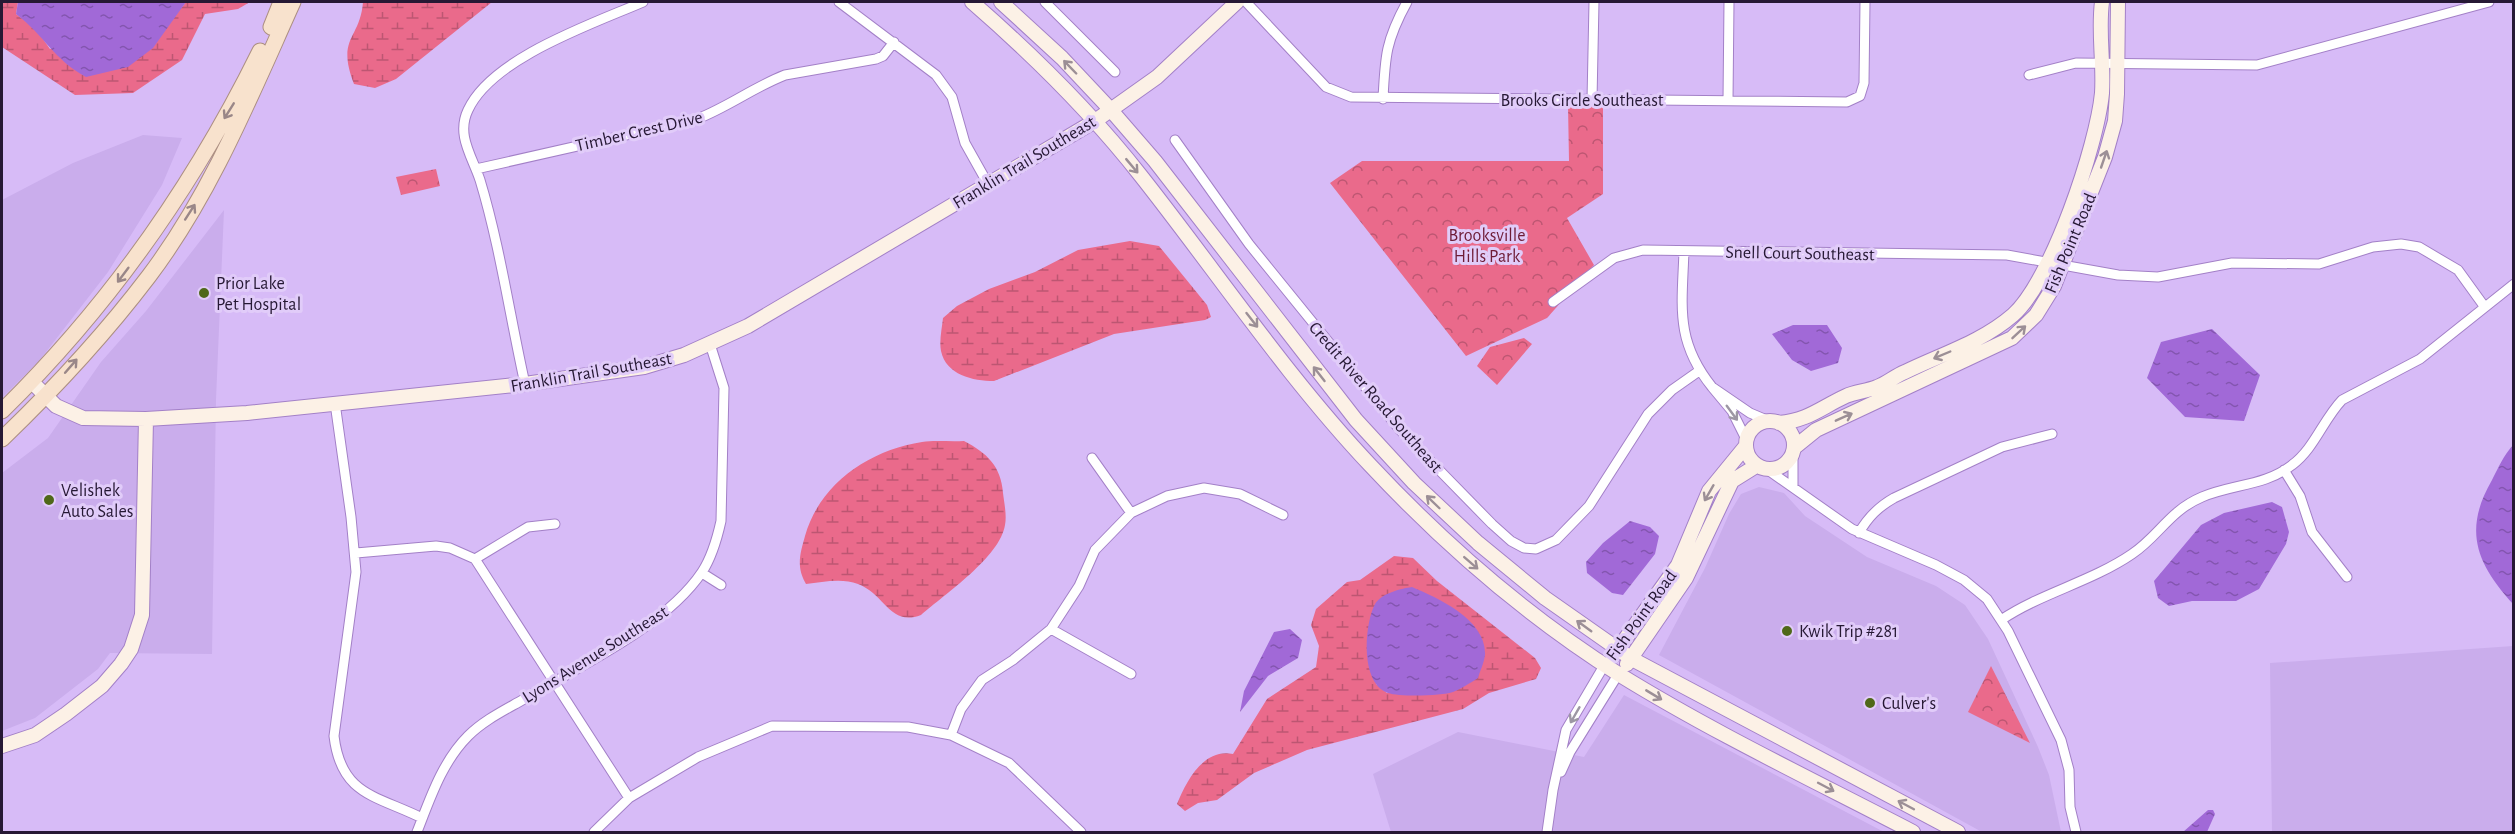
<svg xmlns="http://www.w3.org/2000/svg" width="2515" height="834" viewBox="0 0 2515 834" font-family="'Alegreya Sans',sans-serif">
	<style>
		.built { fill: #caadec }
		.forest { fill: url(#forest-crowns) }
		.wetland { fill: url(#wetland-marsh); fill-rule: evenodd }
		.water { fill: url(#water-ripples) }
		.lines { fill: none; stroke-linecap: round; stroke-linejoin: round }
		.street-casing { stroke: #a380c7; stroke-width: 11 }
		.secondary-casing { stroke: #a380c7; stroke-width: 16 }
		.primary-casing { stroke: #ac8f82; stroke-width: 17 }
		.street { stroke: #fff; stroke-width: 9 }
		.secondary { stroke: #fcf1e6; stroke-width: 14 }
		.primary { stroke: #f8e2cd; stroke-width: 15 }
		.oneway { stroke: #9c8f96 }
		.oneway2 { stroke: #9a8788 }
		.oneway3 { stroke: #9d97a4 }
		.poi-dot { fill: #4f6819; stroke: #e1ccf9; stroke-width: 2 }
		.labels { text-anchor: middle; stroke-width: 6; stroke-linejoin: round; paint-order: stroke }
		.street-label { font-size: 18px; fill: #261834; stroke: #e1ccf9 }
		.park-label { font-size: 18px; fill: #6e1b36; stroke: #e1ccf9 }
		.poi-label { font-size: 18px; fill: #261834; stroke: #e1ccf9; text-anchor: start }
	</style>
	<defs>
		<pattern id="forest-crowns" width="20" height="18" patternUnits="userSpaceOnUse" patternTransform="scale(1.5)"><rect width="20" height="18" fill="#ea6a8b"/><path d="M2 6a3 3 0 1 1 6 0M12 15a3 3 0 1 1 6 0" fill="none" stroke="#bd5672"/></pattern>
		<pattern id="wetland-marsh" width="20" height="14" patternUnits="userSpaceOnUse" patternTransform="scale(1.5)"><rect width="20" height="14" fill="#ea6a8b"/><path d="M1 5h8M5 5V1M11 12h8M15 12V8" fill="none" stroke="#bd5672"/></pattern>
		<pattern id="water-ripples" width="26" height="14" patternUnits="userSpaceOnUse" patternTransform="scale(1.5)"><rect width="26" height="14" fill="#a169d7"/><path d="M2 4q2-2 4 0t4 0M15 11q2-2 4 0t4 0" fill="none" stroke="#8355af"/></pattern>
	</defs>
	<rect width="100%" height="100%" fill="#d7bbf7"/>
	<path class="built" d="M143,135L182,138L162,185L108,272L39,361L2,398V200L73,163Z
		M224,210L216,400L212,654L110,653L98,669L35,718L2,731V473L48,438L101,362L146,311Z
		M1759,487L1784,493L1805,516L1867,557L1936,586L1965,605L1988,639L2038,747L2049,775L2061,832H1982L1659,655L1705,568L1729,514L1741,494Z
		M2513,646V832H2272L2270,663Z
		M1624,695L1884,832H1391L1373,774L1458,732L1584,757Z"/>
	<path class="forest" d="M1568,105H1603V194L1567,218L1594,265L1547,318L1466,356L1330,183L1362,161H1569Z
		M436,169L440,186L401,195L396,177Z
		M1524,338L1532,344L1497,385L1477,366L1490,347Z
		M1991,666L2030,743L1968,712Z"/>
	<path class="wetland" d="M2,2H18L16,14L36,29L50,49L182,7L186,2H250L238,9L205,14L182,60L133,93L75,95L2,47Z
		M363,2H492L396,79L375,88L354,84C336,37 360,40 363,2Z
		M1130,241L1159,246L1207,305L1211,317L1205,320L1114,334L994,381C973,381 946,375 941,351C939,341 942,328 943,318L957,306L989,289L1035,272L1078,250Z
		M964,441C987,453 1001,466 1003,493C1004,502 1007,515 1005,525C1000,557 945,594 921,615C890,627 885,594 858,584C842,578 823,582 806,584C796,567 800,554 805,536C820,483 870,450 922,442C935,440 950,442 964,441Z
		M1394,556L1413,558L1437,581L1535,658L1541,668L1536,679L1489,693L1463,709L1307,750L1254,773L1217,800L1198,803L1185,811L1177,804C1186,782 1203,748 1233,754L1267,699L1316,667L1319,646L1311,625L1316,609L1347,582L1360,580ZM1376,684L1428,693H1387Z"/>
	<path class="water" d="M18,2H186L153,48L128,67L86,77C53,59 45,36 16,14Z
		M1793,325H1827L1842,348L1838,363L1811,371L1792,360L1772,334Z
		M2212,329L2260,375L2244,421L2185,417L2147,378L2161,342Z
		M2513,445V604C2476,563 2463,530 2492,480C2498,468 2504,455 2513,445Z
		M2272,502L2282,507L2289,532L2286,544L2259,589L2236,601H2192L2169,606L2158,598L2154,581L2201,525L2224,513Z
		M1630,521L1650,527L1659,536L1655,554L1623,595L1612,593L1587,573L1586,562L1603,543Z
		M1412,587C1438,598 1487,620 1485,655C1484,663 1480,671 1478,678C1470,683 1461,689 1453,692C1443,696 1399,697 1388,693C1360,684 1364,625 1375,604C1382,593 1400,589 1412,587Z
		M1290,629L1302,640L1298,658L1268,676L1240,712L1244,691L1274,632Z
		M2208,810H2213L2215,814L2207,832H2183Z"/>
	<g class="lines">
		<g class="street-casing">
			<path id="street" d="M839,2L936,75L952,97L965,143L988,184
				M1045,2L1115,72
				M1246,2L1326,87L1351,97L1847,102L1860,96L1864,83L1865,2
				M2029,75L2076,63L2257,65L2489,2
				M1383,99C1385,56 1386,40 1407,2
				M1592,100L1594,2
				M1728,100L1729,2
				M1175,140L1249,244L1400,430L1492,524L1511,541L1524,548L1536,549L1556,540L1589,506L1648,414L1672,390L1699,371
				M476,169L697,119C728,107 754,87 785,75L876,59L883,56L894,42
				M1684,251C1682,307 1675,341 1712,387
				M1553,302L1614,258L1643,250L2007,255L2118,275L2158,277L2232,263L2319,264L2373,247L2401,244L2419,247L2458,270L2484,306
				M525,384C510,317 500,246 480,180C472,156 456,135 468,110C492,58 592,24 643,2
				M335,403L351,517L356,572L334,736C341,795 375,795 422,818
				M1746,439L1732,411L1712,387L1750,413L1769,421
				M1793,454V487
				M1092,458L1131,513
				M1768,470L1852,529L1936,565L1964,580L1987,599L2008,631L2061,740L2069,770L2070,807L2076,832
				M2284,470L2300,496L2312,532L2347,577
				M1859,533C1868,517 1878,507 1894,498L2002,447L2052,434
				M356,553L436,546L450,548L475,559L629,798
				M475,559L528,527L555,524
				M702,573L721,585
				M2001,620C2041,593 2091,582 2132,554C2159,536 2169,511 2202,497C2233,484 2265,486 2292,465C2314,449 2323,420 2342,400L2420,359L2514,284
				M1051,629L1131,674
				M951,735L961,709L982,680L1013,660L1051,629L1079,586L1095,550L1131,513L1167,496L1204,488L1240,494L1283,515
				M1561,772L1570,752L1619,673
				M417,832C430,799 442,762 468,736C484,720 505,710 524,699C580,666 666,626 702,572C712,557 717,539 721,521L724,388L710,344
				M594,832L629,798L698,757L772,726L908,727L951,735L1009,763L1081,832
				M1547,832L1553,790L1566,730L1605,664"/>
		</g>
		<g class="secondary-casing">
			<path id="secondary" d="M972,2C1033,55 1091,112 1141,176C1217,272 1286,376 1371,466C1445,545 1528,617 1620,675C1714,733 1815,781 1913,832
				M1001,2L1062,58L1110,109L1155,161L1356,420L1414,483L1478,543L1545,598L1632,659L1958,832
				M32,382L56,406L83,418L146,419L247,413L525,384L644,367L684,355L748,326L1095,121L1157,77L1237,2
				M1746 445a24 24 0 1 1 48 0a24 24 0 1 1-48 0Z
				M1779,423C1809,420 1820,408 1846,396C1855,392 1867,391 1877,387C1886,384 1895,376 1905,372C1942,354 1982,342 2013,315C2052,280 2097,145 2102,93C2104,62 2098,32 2102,2
				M1795,447L1816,430L2012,338L2036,315L2054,286L2105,157L2115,121L2117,94L2118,2
				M1613,656L1678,565L1709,491L1745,447
				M1627,664L1686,578L1732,481L1756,466
				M2,746L35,735L66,714L102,686L121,664L131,649L142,615L146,419"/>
		</g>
		<g class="primary-casing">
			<path id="primary" d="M271,27L281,2
				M2,411C108,307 194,185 260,51
				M2,439C54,389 105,334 149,276C211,194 251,95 293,2"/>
		</g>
		<use href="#street" class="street"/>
		<use href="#secondary" class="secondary"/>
		<use href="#primary" class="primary"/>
	</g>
	<defs><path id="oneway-shaft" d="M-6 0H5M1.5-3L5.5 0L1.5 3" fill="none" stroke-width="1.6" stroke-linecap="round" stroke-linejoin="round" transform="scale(1.5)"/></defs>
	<g class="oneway">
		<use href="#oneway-shaft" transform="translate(1070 67) rotate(-134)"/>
		<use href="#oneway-shaft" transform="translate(2104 159) rotate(-71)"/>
		<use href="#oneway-shaft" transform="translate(1132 166) rotate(50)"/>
		<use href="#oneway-shaft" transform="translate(1252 320) rotate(52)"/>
		<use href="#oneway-shaft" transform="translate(2019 332) rotate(-43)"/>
		<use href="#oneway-shaft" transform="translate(1942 355) rotate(157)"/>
		<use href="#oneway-shaft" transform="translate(1319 374) rotate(-128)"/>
		<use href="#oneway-shaft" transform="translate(1844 417) rotate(-24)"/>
		<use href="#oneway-shaft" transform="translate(1709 493) rotate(120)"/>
		<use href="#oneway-shaft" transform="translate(1433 502) rotate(-136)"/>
		<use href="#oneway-shaft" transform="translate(1471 563) rotate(41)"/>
		<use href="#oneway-shaft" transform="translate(1584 626) rotate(-144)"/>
		<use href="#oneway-shaft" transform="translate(1654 695) rotate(31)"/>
		<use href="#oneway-shaft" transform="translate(1826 787) rotate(28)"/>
		<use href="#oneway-shaft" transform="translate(1906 805) rotate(-152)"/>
	</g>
	<g class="oneway2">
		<use href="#oneway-shaft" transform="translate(229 111) rotate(122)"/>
		<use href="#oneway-shaft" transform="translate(190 212) rotate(-57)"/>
		<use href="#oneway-shaft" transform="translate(123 275) rotate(127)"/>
		<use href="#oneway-shaft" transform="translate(71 366) rotate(-49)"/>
	</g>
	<g class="oneway3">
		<use href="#oneway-shaft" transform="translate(1732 413) rotate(54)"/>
		<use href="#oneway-shaft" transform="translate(1575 715) rotate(120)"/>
	</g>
	<g class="poi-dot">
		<circle cx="204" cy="293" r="6"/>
		<circle cx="49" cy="500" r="6"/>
		<circle cx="1787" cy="631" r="6"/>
		<circle cx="1870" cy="703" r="6"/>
	</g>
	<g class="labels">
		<g class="street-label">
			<text x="1582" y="106">Brooks Circle Southeast</text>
			<text transform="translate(639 131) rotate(-13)" y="6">Timber Crest Drive</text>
			<text transform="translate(1024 162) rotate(-31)" y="6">Franklin Trail Southeast</text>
			<text transform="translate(2070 243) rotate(-67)" y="6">Fish Point Road</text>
			<text transform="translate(1800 253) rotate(1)" y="6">Snell Court Southeast</text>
			<text transform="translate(591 372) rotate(-10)" y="6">Franklin Trail Southeast</text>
			<text transform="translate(1376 397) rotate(49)" y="6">Credit River Road Southeast</text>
			<text transform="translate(1641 615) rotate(-54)" y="6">Fish Point Road</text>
			<text transform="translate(595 654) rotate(-32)" y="6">Lyons Avenue Southeast</text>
		</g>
		<g class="park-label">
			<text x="1487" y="241">Brooksville<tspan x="1487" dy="21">Hills Park</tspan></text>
		</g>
		<g class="poi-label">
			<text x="216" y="289">Prior Lake<tspan x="216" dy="21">Pet Hospital</tspan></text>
			<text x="61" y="496">Velishek<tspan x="61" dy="21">Auto Sales</tspan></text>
			<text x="1799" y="637">Kwik Trip #281</text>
			<text x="1882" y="709">Culver's</text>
		</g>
	</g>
	<rect width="2515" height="834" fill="none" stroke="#261834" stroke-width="6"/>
</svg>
